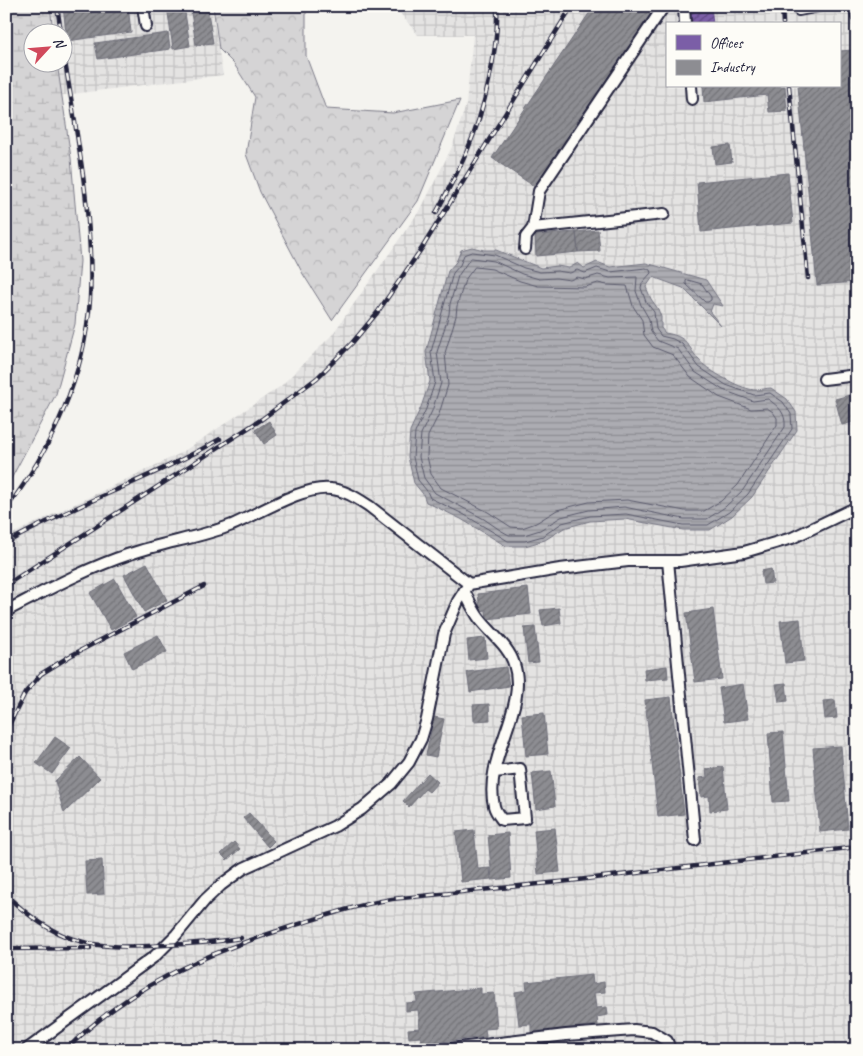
<svg xmlns="http://www.w3.org/2000/svg" width="863" height="1056" viewBox="0 0 863 1056" font-family="Caveat,sans-serif">
	<style>
		.industrial { fill: url(#industrial-grid); fill-rule: evenodd }
		.forest { fill: url(#forest-crowns); stroke: #7c7b88 }
		.wetland { fill: url(#wetland-marsh); stroke: #7c7b88 }
		.water { fill: url(#water-rules); stroke: #757582 }
		.offices { fill: url(#offices-hatch); stroke: #604c87 }
		.industry { fill: url(#industry-hatch); stroke: #6d6d78 }
		.lines { fill: none; stroke-linecap: round; stroke-linejoin: round }
		.shore { stroke: #59596b; stroke-width: 1 }
		.minor-casing { stroke: #22223b; stroke-width: 14 }
		.minor { stroke: #fdfcf7; stroke-width: 10 }
		.rail-casing { stroke: #22223b; stroke-width: 4.5 }
		.rail { stroke: #fdfcf7; stroke-width: 2.5; stroke-dasharray: 8; stroke-linecap: butt }
	</style>
	<defs>
		<pattern id="industrial-grid" width="8" height="8" patternUnits="userSpaceOnUse" patternTransform="scale(1.25)"><rect width="8" height="8" fill="#e4e3e2"/><path d="M0 4h8M4 0v8" fill="none" stroke="#c3c2c3"/></pattern>
		<pattern id="forest-crowns" width="20" height="18" patternUnits="userSpaceOnUse" patternTransform="scale(1.25)"><rect width="20" height="18" fill="#d5d4d5"/><path d="M2 6a3 3 0 1 1 6 0M12 15a3 3 0 1 1 6 0" fill="none" stroke="#b7b6b8"/></pattern>
		<pattern id="wetland-marsh" width="20" height="14" patternUnits="userSpaceOnUse" patternTransform="scale(1.25)"><rect width="20" height="14" fill="#d5d4d5"/><path d="M1 5h8M5 5V1M11 12h8M15 12V8" fill="none" stroke="#b7b6b8"/></pattern>
		<pattern id="water-rules" width="6" height="5" patternUnits="userSpaceOnUse" patternTransform="scale(1.25)"><rect width="6" height="5" fill="#acacb2"/><path d="M0 2.5h6" fill="none" stroke="#8c8c92"/></pattern>
		<pattern id="offices-hatch" width="6" height="6" patternUnits="userSpaceOnUse" patternTransform="scale(1.25)"><rect width="6" height="6" fill="#7b5ea7"/><path d="M-1 1l2-2M0 6l6-6M5 7l2-2" fill="none" stroke="#5f4982"/></pattern>
		<pattern id="industry-hatch" width="6" height="6" patternUnits="userSpaceOnUse" patternTransform="scale(1.25)"><rect width="6" height="6" fill="#8d8d92"/><path d="M-1 1l2-2M0 6l6-6M5 7l2-2" fill="none" stroke="#737378"/></pattern>
	</defs>
	<rect width="100%" height="100%" fill="#f4f3ef"/>
	<filter id="ink" filterUnits="userSpaceOnUse"><feTurbulence type="fractalNoise" baseFrequency=".02" numOctaves="2"/><feDisplacementMap in="SourceGraphic" scale="10" xChannelSelector="R" yChannelSelector="G"/><feConvolveMatrix kernelMatrix="1 2 1 2 8 2 1 2 1" color-interpolation-filters="sRGB"/></filter>
	<g filter="url(#ink)">
		<path class="industrial" d="M43,6H211L223,75L56,96L51,63L62,62V32H47Z
			M394,6H857V1050H6V537L181,453L281,386L332,335L422,207L452,147L466,105L473,35H418ZM667,24H839V86H667Z"/>
		<path class="forest" d="M213,6H306V56L326,109L393,113L460,100L418,201L332,320L303,274L260,192L246,154L255,97L234,64L219,49Z"/>
		<path class="wetland" d="M6,6H50L53,32H32V62L57,63L71,158L80,261L75,324L56,394L10,481L6,486Z"/>
		<path class="water" d="M472,247L484,250H496L541,268L557,266L569,268L578,263L584,268L597,262L610,267L646,263L706,280L723,306L713,304L710,312L721,326L683,288L653,277L646,287L651,299L658,309L661,317V328L665,333C692,337 687,350 703,364C713,373 742,390 756,390C761,390 766,388 771,388L787,399L796,412L797,430L752,497L732,516L710,530H683L625,519L590,521L564,528L545,540L525,546H506L461,519L426,502L423,494L414,483L408,457L410,431L421,407L430,381L426,352L448,271L456,262L461,250Z"/>
		<path class="offices" d="M689,6H711L713,24H690Z"/>
		<path class="industry" d="M63,6H128L131,32L67,41Z
			M167,6H184L190,46L173,49Z
			M190,6H207L213,43L196,45Z
			M594,6H657L535,187L492,158Z
			M168,33L170,49L98,59L95,43Z
			M854,50L857,78V282L817,285L798,86H839V51Z
			M703,86H785L787,111L769,112L767,95L704,102Z
			M730,145L732,162L715,164L713,147Z
			M788,173L793,223L701,232L697,182Z
			M598,230L600,251L578,252L576,232Z
			M576,232L578,252L536,256L535,235Z
			M857,393V421L842,425L835,399Z
			M269,421L277,435L264,444L255,430Z
			M147,563L167,600L144,612L124,575Z
			M771,569L773,583L763,584L761,571Z
			M115,579L136,617L111,630L90,593Z
			M528,588L531,614L487,619L486,610L480,611L478,594Z
			M559,608L561,623L543,626L540,610Z
			M713,609L722,679L695,682L686,613Z
			M800,619L804,661L785,663L780,621Z
			M535,627L539,662L528,663L524,628Z
			M158,635L167,652L132,669L124,652Z
			M485,638L487,658L469,660L467,640Z
			M667,666L668,678L645,680L644,669Z
			M506,667L509,686L470,692L467,672Z
			M786,683L788,701L779,702L776,684Z
			M743,684L748,719L724,722L719,688Z
			M671,697L684,814L658,817L645,700Z
			M835,700L837,718L825,719L823,701Z
			M489,704L490,720L474,721L473,705Z
			M544,713L548,754L526,756L522,715Z
			M434,717L444,719L436,757L426,755Z
			M783,732L789,801L773,802L768,733Z
			M55,737L71,748L52,774L36,763Z
			M841,746L848,829L820,832L813,748Z
			M80,757L100,778L64,813L55,781Z
			M723,767L727,809L710,811L709,796L701,797L699,778L707,777L706,769Z
			M551,771L555,806L536,809L532,773Z
			M428,773L438,782L429,792L425,789L409,807L403,801Z
			M249,813L274,841L268,847L243,818Z
			M555,828L560,872L538,874L534,830Z
			M474,830L478,869L490,868L491,879L461,882L456,832Z
			M508,833L511,878L492,880L488,835Z
			M234,842L240,849L227,860L221,854Z
			M102,860L104,894L87,895L85,861Z
			M592,975L593,984L604,982L605,992L594,993L596,1008L607,1007L608,1015L597,1017L598,1025L531,1032V1024L519,1025L515,992L527,990L526,982Z
			M481,988V994L494,993L497,1028L485,1029L486,1037L421,1044V1037L409,1038L408,1029L420,1028L418,1010L406,1011V1003L417,1002L416,994Z"/>
		<g class="lines">
			<path class="shore" d="M472,252L495,255L524,268L540,272L557,271L570,273L577,270L585,273L597,268L610,272L646,268L650,270L651,273L642,283L641,288L646,302L654,312L656,329L661,336L673,339L682,344L699,367L726,385L754,395L770,393L783,402L791,414L792,429L748,494L729,512L708,525H683L626,514L590,516L562,523L543,536L525,541H508L463,514L430,498L427,491L418,480L413,457L415,433L426,409L435,382L431,352L453,273L460,265L464,255Z
				M472,258L494,261L522,274L539,279L556,278L570,280L577,277L585,279L598,275L610,278L637,277L636,291L641,305L649,319L651,332L658,341L678,349L695,372L723,390L753,401L768,399C779,407 786,413 785,427L743,490L725,507L707,519H684L624,507L589,510L561,517L540,530L524,535H509L500,530L484,519L435,493L424,478L419,457L421,434L432,411L441,383L437,352L449,314L450,304L458,276L469,260Z
				M475,267L492,269L520,281L538,286L585,287L598,283L607,285L627,286L633,306L642,320L644,335L653,347L673,355L690,377L719,397L751,409L767,408L773,412L777,418V425L738,485L721,501L704,511H685L627,500L589,502L557,510L536,523L522,528L511,527L488,512L441,488L431,474L427,456L428,436L439,414L448,385L445,353L456,316L457,306L465,280Z
				M688,280L702,284L711,297V300L708,302H705L686,284V281Z"/>
			<g class="minor-casing">
				<path id="minor" d="M143,6L146,26
					M664,6L539,191L533,228L664,214
					M684,6L685,24
					M856,6L857,17
					M799,10L819,6
					M691,86L692,99
					M525,249L526,237L533,228
					M824,379L857,375
					M668,561L695,840
					M464,591C469,600 473,610 479,618C490,633 509,646 514,664C529,708 483,758 494,806C495,811 499,816 502,820L525,818L520,769L495,772
					M6,611C47,590 87,568 130,554C164,542 199,538 232,525C258,514 304,485 331,489C345,490 358,499 369,506L469,584
					M26,1050L155,956L176,935L205,900L221,885L244,868L335,826L362,809L391,784L409,762L421,739L427,719L444,634L458,601L469,584L560,569L628,561H680L744,552L792,538L857,507
					M442,1050L566,1035L634,1030L652,1032L667,1041L670,1050"/>
			</g>
			<use href="#minor" class="minor"/>
			<g class="rail-casing">
				<path id="rail" d="M57,6L61,32
					M782,6L783,24
					M789,86L808,278
					M436,213C447,192 458,172 467,151C484,112 499,49 497,6
					M6,509C52,449 85,375 90,299C94,215 75,126 62,43
					M6,543C75,504 151,479 220,439
					M6,585L262,419L317,378L352,343L377,313L422,248L572,6
					M6,707L7,705
					M6,731L25,693L41,674L70,656L204,586
					M6,895C25,913 48,931 73,939C102,949 134,947 165,945C190,944 216,942 241,938
					M6,949L90,948
					M66,1050C128,986 207,953 290,927C324,916 357,905 392,899L569,881L857,847"/>
			</g>
			<use href="#rail" class="rail"/>
		</g>
	</g>
	<rect width="863" height="1056" fill="none" stroke="#fdfcf7" stroke-width="25"/>
	<rect x="12" y="12" width="838" height="1031" fill="none" stroke="#22223b" stroke-width="2" filter="url(#ink)"/>
	<rect x="666" y="22" width="175" height="65" fill="#fdfcf7" stroke="#a5a5ac"/>
	<rect x="676" y="35" width="25" height="15" fill="#7b5ea7" stroke="#a5a5ac"/>
	<text x="710" y="48" font-size="15" fill="#22223b">Offices</text>
	<rect x="676" y="60" width="25" height="15" fill="#8d8d92" stroke="#a5a5ac"/>
	<text x="710" y="72" font-size="15" fill="#22223b">Industry</text>
	<g transform="translate(48 48) rotate(64)"><circle r="24" fill="#fdfcf7" stroke="#a5a5ac"/>
	<path d="M0-4L9 19L0 12L-9 19Z" fill="#d1495b"/>
	<text y="-8" font-size="14" font-weight="bold" text-anchor="middle" fill="#22223b">N</text>
	</g>
</svg>
